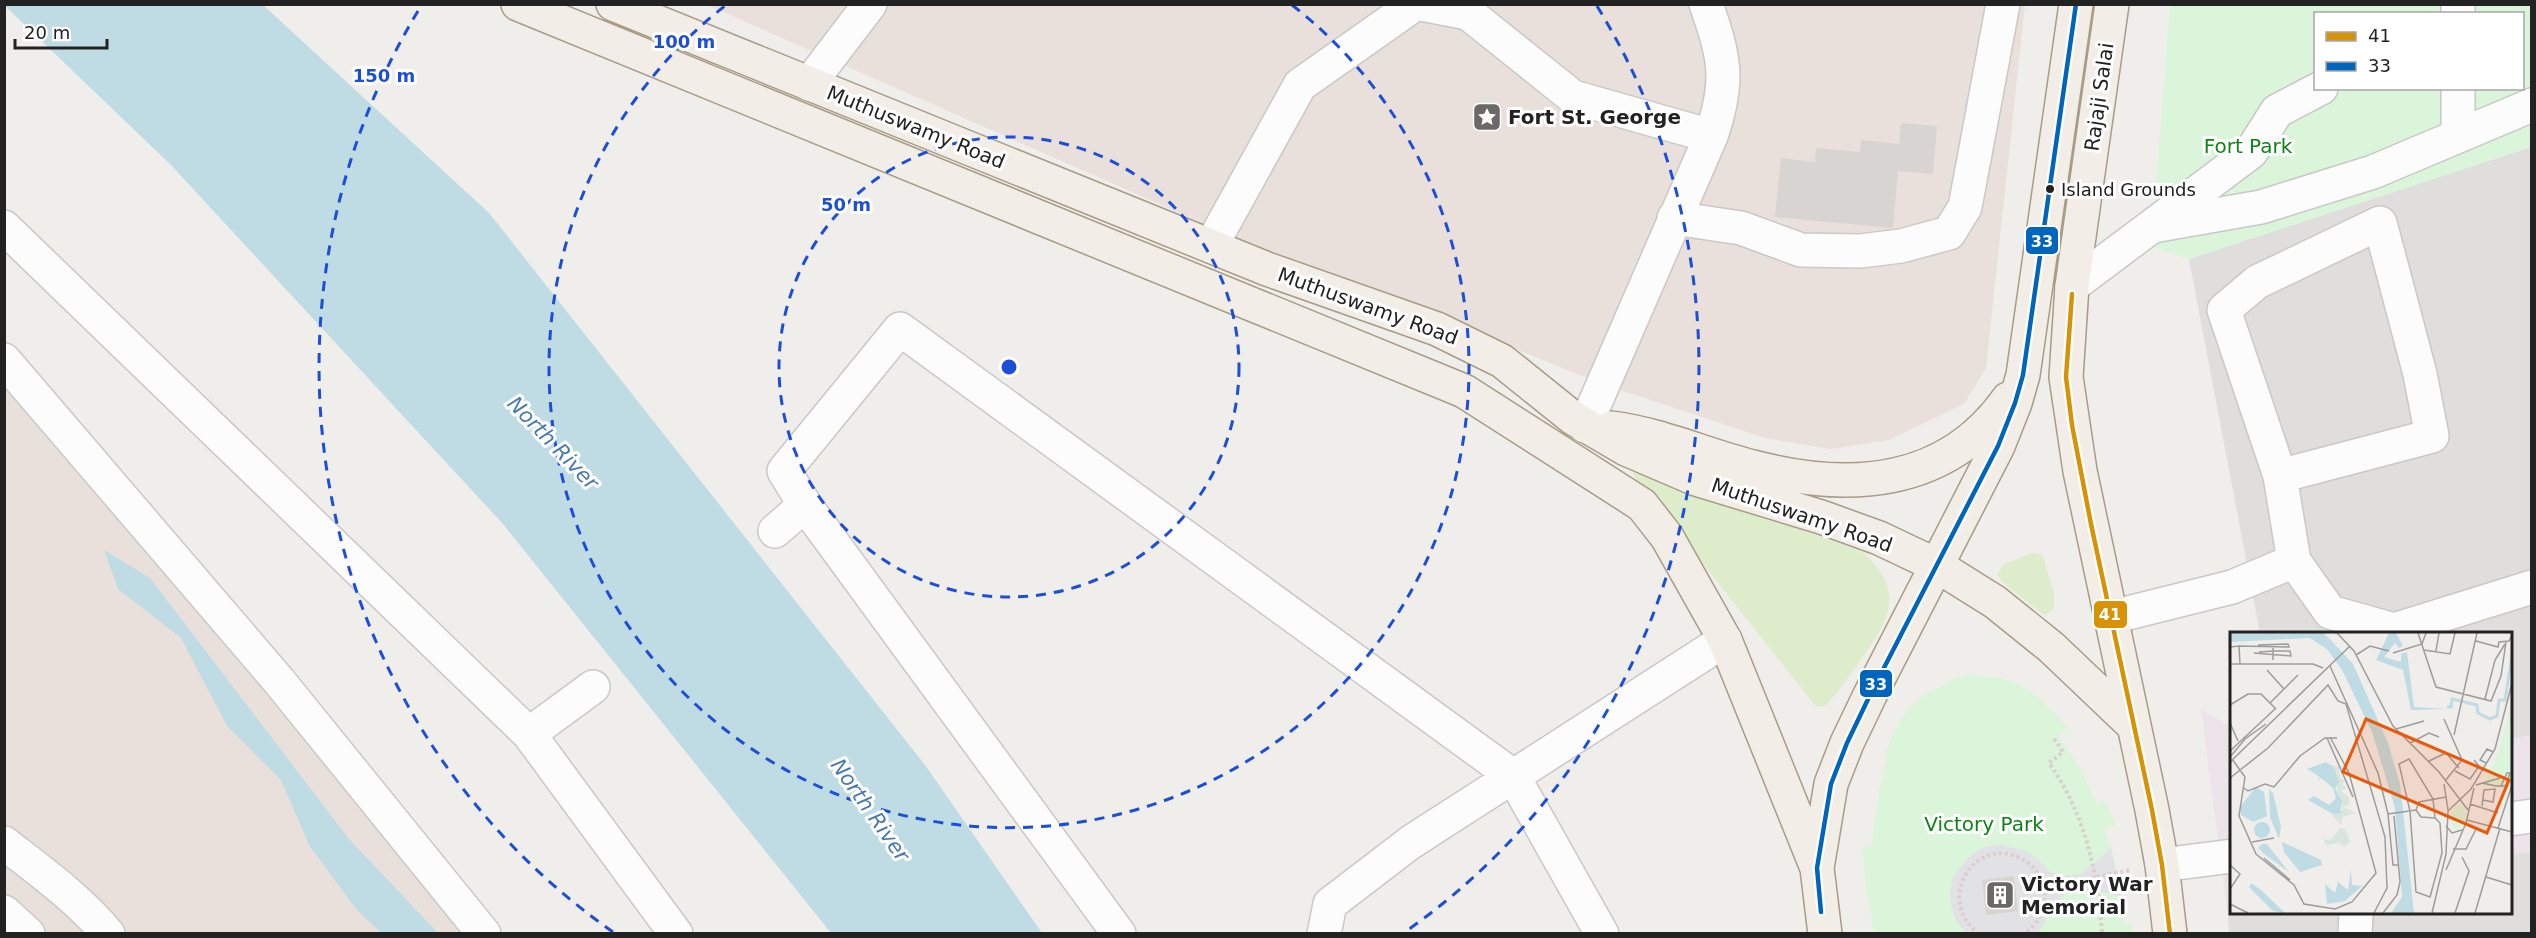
<svg xmlns="http://www.w3.org/2000/svg" width="2536" height="938" viewBox="0 0 2536 938" font-family="'DejaVu Sans',sans-serif">
	<style>
		.residential { fill: #dfdedc }
		.industrial { fill: #ede4e9 }
		.military { fill: #eae0db }
		.grass { fill: #ddeccb }
		.park { fill: #daf5da; fill-rule: evenodd }
		.plaza { fill: #e2e1e5; fill-rule: evenodd }
		.water { fill: #bfdbe3 }
		.building { fill: #d7d4d2 }
		.lines { fill: none; stroke-linecap: round; stroke-linejoin: round }
		.minor-casing { stroke: #c9c8c7; stroke-width: 36 }
		.major-casing { stroke: #a79c86; stroke-width: 36 }
		.path { stroke: #dccecd; stroke-width: 4; stroke-dasharray: 3 3; stroke-linecap: butt }
		.minor { stroke: #fdfcfc; stroke-width: 33 }
		.major { stroke: #f3ede7; stroke-width: 33 }
		.bus-1-casing { stroke: #fff; stroke-width: 9 }
		.bus-2-casing { stroke: #fff; stroke-width: 9 }
		.bus-1 { stroke: #d79205; stroke-width: 4.5 }
		.bus-2 { stroke: #0065bd; stroke-width: 4.5 }
		.ring { fill: none; stroke: #1d4ed8; stroke-width: 3; stroke-dasharray: 10 8 }
		.bus-dot { fill: #222; stroke: #fff; stroke-width: 2 }
		.labels { text-anchor: middle; stroke-width: 6; stroke-linejoin: round; paint-order: stroke }
		.bus-label { font-size: 18px; fill: #222; stroke: #fff; text-anchor: start }
		.street-label { font-size: 20px; fill: #222; stroke: #fff }
		.poi-label { font-size: 20px; font-weight: bold; fill: #222; stroke: #fff; text-anchor: start }
		.park-label { font-size: 20px; fill: #0c8416; stroke: #fff }
		.water-label { font-size: 21px; font-style: italic; fill: #4a7aab; stroke: #fff }
		.inset-river { fill: none; stroke: #bfdbe3; stroke-width: 3 }
		.inset-road { fill: none; stroke: #9e9c9b; stroke-width: 1.5 }
		.view { fill: #e8590c; fill-opacity: 0.15; stroke: #e8590c; stroke-width: 3 }
		.inset-edge { fill: none; stroke: #222; stroke-width: 3 }
		.centre { fill: #1d4ed8; stroke: #fff; stroke-width: 3 }
		.ring-label { font-size: 18px; text-anchor: middle; font-weight: bold; fill: #1d4ed8; stroke: #fff; stroke-width: 6; stroke-linejoin: round; paint-order: stroke }
		.line-badge { stroke: #fff; stroke-width: 2 }
		.badge-label { font-size: 16px; text-anchor: middle; font-weight: bold; fill: #fff }
	</style>
	<rect width="100%" height="100%" fill="#f0eeeb"/>
	<path class="residential" d="M2531,147V736L2511,738L2510,634L2260,633L2189,259Z
		M2531,852V933H2229L2228,917L2231,912H2510L2511,854Z"/>
	<path class="industrial" d="M2201,709L2231,727L2232,912L2228,917Z
		M2531,736V852L2511,854V738Z"/>
	<path class="military" d="M707,5H2025L1986,368L1964,404L1889,440L1831,449L1765,438L1605,385L1216,229Z
		M5,387L484,933H5Z"/>
	<path class="grass" d="M1642,471L1862,552C1909,591 1887,625 1857,665C1847,679 1837,694 1825,706L1818,707L1814,704L1649,496L1634,476L1633,473Z
		M2032,553L2042,554L2054,593V609L2046,615L2041,613L2001,581L1997,574L2004,564Z"/>
	<path class="park" d="M2170,5H2531V147L2189,259L2151,246ZM2316,14H2522V88H2316Z
		M1974,674L1975,676C2005,675 2031,686 2050,710L2052,709L2068,729L2059,736L2083,774L2097,805L2105,801L2116,824L2104,830L2117,867L2123,923H2132V933H1874L1865,880L1863,846L1871,847L1879,791L1887,758L1884,756C1898,720 1910,697 1949,683V680Z"/>
	<path class="plaza" d="M2002,845L2026,851L2043,864L2048,871L2062,876L2082,874L2111,848L2121,897L2095,890L2069,892L2060,898L2053,907L2038,933L1966,934L1956,920L1951,906L1950,892L1953,877L1967,859L1979,850L1988,846ZM2014,876L2018,910L1986,915L1982,880Z"/>
	<path class="water" d="M4,5H263L489,213L925,765L1042,933H831L503,524L171,165Z
		M104,550L150,578L349,839L438,933H381L356,909L309,845L281,780L227,726L181,638L118,589Z"/>
	<path class="building" d="M1901,123L1937,126L1933,174L1898,171L1893,228L1775,217L1781,158L1815,162L1816,148L1860,152L1861,140L1899,144Z
		M2014,876L2018,911L1986,915L1982,880Z"/>
	<g class="lines">
		<g class="minor-casing">
			<path id="minor" d="M1421,4L1468,13L1573,97L1711,136
				M2458,14V4
				M809,84L870,4
				M2458,136V88
				M1674,218L1741,228L1801,250L1860,251L1901,246L1949,233L1965,207L2003,4
				M2153,226L2261,207L2373,172L2532,105
				M4,227L529,734L676,934
				M1211,246L1300,85L1415,4
				M2072,286L2251,152L2277,111L2321,88
				M4,360L279,681L484,934
				M1585,426L1711,136C1730,81 1725,58 1706,4
				M2280,476L2432,436L2420,374L2380,223L2257,282L2224,310L2280,476L2294,561
				M775,531L805,505
				M2112,617L2232,587L2294,561L2330,612L2394,630L2532,587
				M529,734L593,687
				M2510,819L2532,816
				M4,843C40,871 79,899 108,934
				M2162,865L2232,856
				M4,912L28,934
				M1119,934L805,505L784,471L900,329L1513,776L1602,934
				M1324,934L1330,904L1411,842L1725,640
				M2355,934L2356,913"/>
		</g>
		<g class="major-casing">
			<path id="major" d="M518,4L1464,391L1642,505L1667,537L1725,640L1817,868
				M613,4L1267,269L1437,329L1502,361L1573,418L1626,449L1696,479L1821,517L1879,538L1936,565L1995,602L2051,647L2134,726
				M2112,4L2072,286L2066,377L2080,471L2152,810L2162,865L2170,934
				M1611,428C1660,434 1705,455 1753,467C1849,492 1946,487 2008,399
				M1825,934L1817,868L1831,784L1847,743L1870,695L1998,446L2015,403L2023,375L2076,4"/>
		</g>
		<path class="path" d="M2054,739L2063,752L2049,763C2085,814 2098,872 2102,934
			M2044,888L2131,870
			M1979,934C1930,896 1982,828 2028,863C2038,870 2045,882 2045,895C2046,910 2037,925 2024,934"/>
		<use href="#minor" class="minor"/>
		<use href="#major" class="major"/>
		<g class="bus-1-casing">
			<path id="bus-1" d="M2072,294L2066,377L2072,425L2091,524L2152,810L2162,865L2170,934"/>
		</g>
		<g class="bus-2-casing">
			<path id="bus-2" d="M1821,912L1817,868L1831,784L1847,743L1870,695L1998,446L2015,403L2023,375L2076,4"/>
		</g>
		<use href="#bus-1" class="bus-1"/>
		<use href="#bus-2" class="bus-2"/>
	</g>
	<g class="ring">
		<circle cx="1009" cy="367" r="230"/>
		<path d="M1292 5A460 460 0 1 1 726 5"/>
		<path d="M613 932A690 690 0 0 1 421 6M1597 6A690 690 0 0 1 1405 932"/>
	</g>
	<defs>
		<g id="sight-square" transform="scale(1.5)"><rect x="-9" y="-9" width="18" height="18" rx="4" fill="#6a6968" stroke="#fff"/><path d="M0-6L1.8-2.2L6-1.7L2.9 1.2L3.7 5.4L0 3.3L-3.7 5.4L-2.9 1.2L-6-1.7L-1.8-2.2Z" fill="#fff"/></g>
		<g id="building-square" transform="scale(1.5)"><rect x="-9" y="-9" width="18" height="18" rx="4" fill="#6a6968" stroke="#fff"/><path d="M-4-6H4V6H1V3H-1V6H-4ZM-2.5-4.3h1.7v1.8h-1.7ZM.8-4.3h1.7v1.8H.8ZM-2.5-1h1.7V.8h-1.7ZM.8-1h1.7V.8H.8Z" fill="#fff"/></g>
	</defs>
	<g fill-rule="evenodd">
		<use href="#sight-square" x="1487" y="117"/>
		<use href="#building-square" x="2000" y="895"/>
	</g>
	<circle class="bus-dot" cx="2050" cy="189" r="5"/>
	<g class="labels">
		<g class="bus-label">
			<text x="2061" y="196">Island Grounds</text>
		</g>
		<g class="street-label">
			<text transform="translate(2099 97) rotate(-82)" y="7">Rajaji Salai</text>
			<text transform="translate(916 127) rotate(22)" y="7">Muthuswamy Road</text>
			<text transform="translate(1368 306) rotate(20)" y="7">Muthuswamy Road</text>
			<text transform="translate(1802 515) rotate(19)" y="7">Muthuswamy Road</text>
		</g>
		<g class="poi-label">
			<text x="1508" y="124">Fort St. George</text>
			<text x="2021" y="891">Victory War<tspan x="2021" dy="23">Memorial</tspan></text>
		</g>
		<g class="park-label">
			<text x="2248" y="153">Fort Park</text>
			<text x="1984" y="831">Victory Park</text>
		</g>
		<g class="water-label">
			<text transform="translate(553 443) rotate(46)" y="7">North River</text>
			<text transform="translate(870 810) rotate(55)" y="7">North River</text>
		</g>
	</g>
	<g transform="translate(2230 632)">
		<rect width="282" height="282" fill="#f0eeeb"/>
		<path d="M101,133L109,135L110,146L115,149L112,152L117,156L110,159L119,165V173L113,175L126,181L112,185V194L101,182L113,178ZM110,196L115,197L120,210L114,215L110,211L95,213L94,206L99,209V204L101,208Z" fill="#d9e6de"/>
		<path d="M282,70V144L278,156L253,154L270,117ZM228,172L235,178L236,184L231,196L224,199L220,183Z" fill="#daf5da"/>
		<path d="M0,1H94L123,32L158,111L170,152L184,281H161L172,265L165,176L142,100L112,38L97,17L80,6L0,10ZM159,1H166L173,14L169,16L165,11L154,25L171,30V22L177,20L184,75L217,77L181,78L173,38L146,28ZM96,130L104,136L109,150L105,156L112,169L110,182L101,181L78,168L84,164L99,173L106,166L103,156L91,146L87,149L90,145L77,137ZM26,155L34,160L37,184L23,190L11,183L10,175ZM39,157L43,161L51,195L49,207L40,185ZM24 198a8 8 0 1 1 16 0a8 8 0 1 1-16 0ZM52,210L91,228L92,233L70,240L54,220ZM32,212H37L59,240L34,222L28,216ZM121,238L122,253L132,254L115,269L97,272L95,252L105,261L108,250L118,258ZM21,251L31,258L55,281L43,279L19,255Z" fill="#bfdbe3"/>
		<path class="inset-river" d="M217,75H221L222,67L247,73L248,81L260,87L267,84L269,68H275L282,24"/>
		<path class="inset-road" d="M107,1L124,19L163,94L209,140L238,178M188,1L206,55L261,69L271,44L276,10M246,9L268,15L269,10L279,9L282,3M9,14L59,15L58,12L28,13M0,15L9,14L10,32M194,18L220,22L225,1M206,19L209,1M29,20L43,19V28M24,21L61,24L60,19H43V16M163,21L192,12L196,1M126,23L140,14L159,19M0,32H83L93,36M100,34L148,141L158,182L163,233H169M37,38L54,57M255,67L265,28L275,12M40,71L68,43M0,73L18,62H31L46,77M214,87L232,128L215,149M0,91L8,109M166,97L194,89M224,103L247,1M97,106L123,165M180,111L199,101L209,105M0,119L46,76M0,125L15,107L36,92M2,127L15,145L9,184L26,222L64,253L74,272L105,277L122,270L146,241L119,141L100,105M179,127L203,167L205,186L210,191L212,221L200,265L186,260L180,179L169,132ZM199,129L216,121L229,136M0,130L120,14M256,131L250,128L257,117L263,120M225,139L240,147L249,134L244,128M0,146L38,116L98,53L108,69L116,72L155,205L157,256L144,281M252,151L266,154H276L280,141H277L271,154M214,152L218,178M246,153L270,146M14,156L18,159L35,152L44,155L70,124L95,106H107M240,172L268,181M252,174L254,158L265,157L263,170L253,168M186,178L191,185L205,186M158,182L186,178L189,170L216,165M237,188L282,200M216,194L222,201L232,198M268,196L282,153M22,210L44,206M223,217H236L247,195M34,226L60,248M0,233L10,242L0,257M216,238L236,191L244,156M256,245L282,253M0,272L18,281M153,281L167,263L170,250L164,184M202,281L216,222L218,179L241,157L265,117L282,51M225,281L239,239L232,225M245,281L270,196"/>
		<path class="view" d="M136,87L279,148L257,201L113,140Z"/>
		<rect width="282" height="282" class="inset-edge"/>
	</g>
	<circle cx="1009" cy="367" r="9" class="centre"/>
	<g class="ring-label">
		<text x="684" y="48">100 m</text>
		<text x="384" y="82">150 m</text>
		<text x="846" y="211">50 m</text>
	</g>
	<g class="line-badge">
		<rect x="2025" y="226" width="34" height="29" rx="6" fill="#0065bd"/>
		<rect x="2093" y="600" width="35" height="29" rx="6" fill="#d79205"/>
		<rect x="1859" y="669" width="34" height="29" rx="6" fill="#0065bd"/>
	</g>
	<g class="badge-label">
		<text x="2042" y="247">33</text>
		<text x="2110" y="620">41</text>
		<text x="1876" y="690">33</text>
	</g>
	<rect width="2536" height="938" fill="none" stroke="#222222" stroke-width="12"/>
	<rect x="2314" y="12" width="210" height="78" fill="#ffffff" stroke="#a7a7a7" stroke-width="1.5"/>
	<rect x="2326" y="32" width="30" height="9" fill="#d79205" stroke="#a7a7a7" stroke-width="1.5"/>
	<text x="2368" y="42" font-size="18" fill="#222222">41</text>
	<rect x="2326" y="62" width="30" height="9" fill="#0065bd" stroke="#a7a7a7" stroke-width="1.5"/>
	<text x="2368" y="72" font-size="18" fill="#222222">33</text>
	<path d="M15 39v9h92v-9" fill="none" stroke="#222222" stroke-width="3"/>
	<text x="24" y="39" font-size="18" fill="#222222" stroke="#ffffff" stroke-width="4.5" paint-order="stroke">20 m</text>
</svg>
